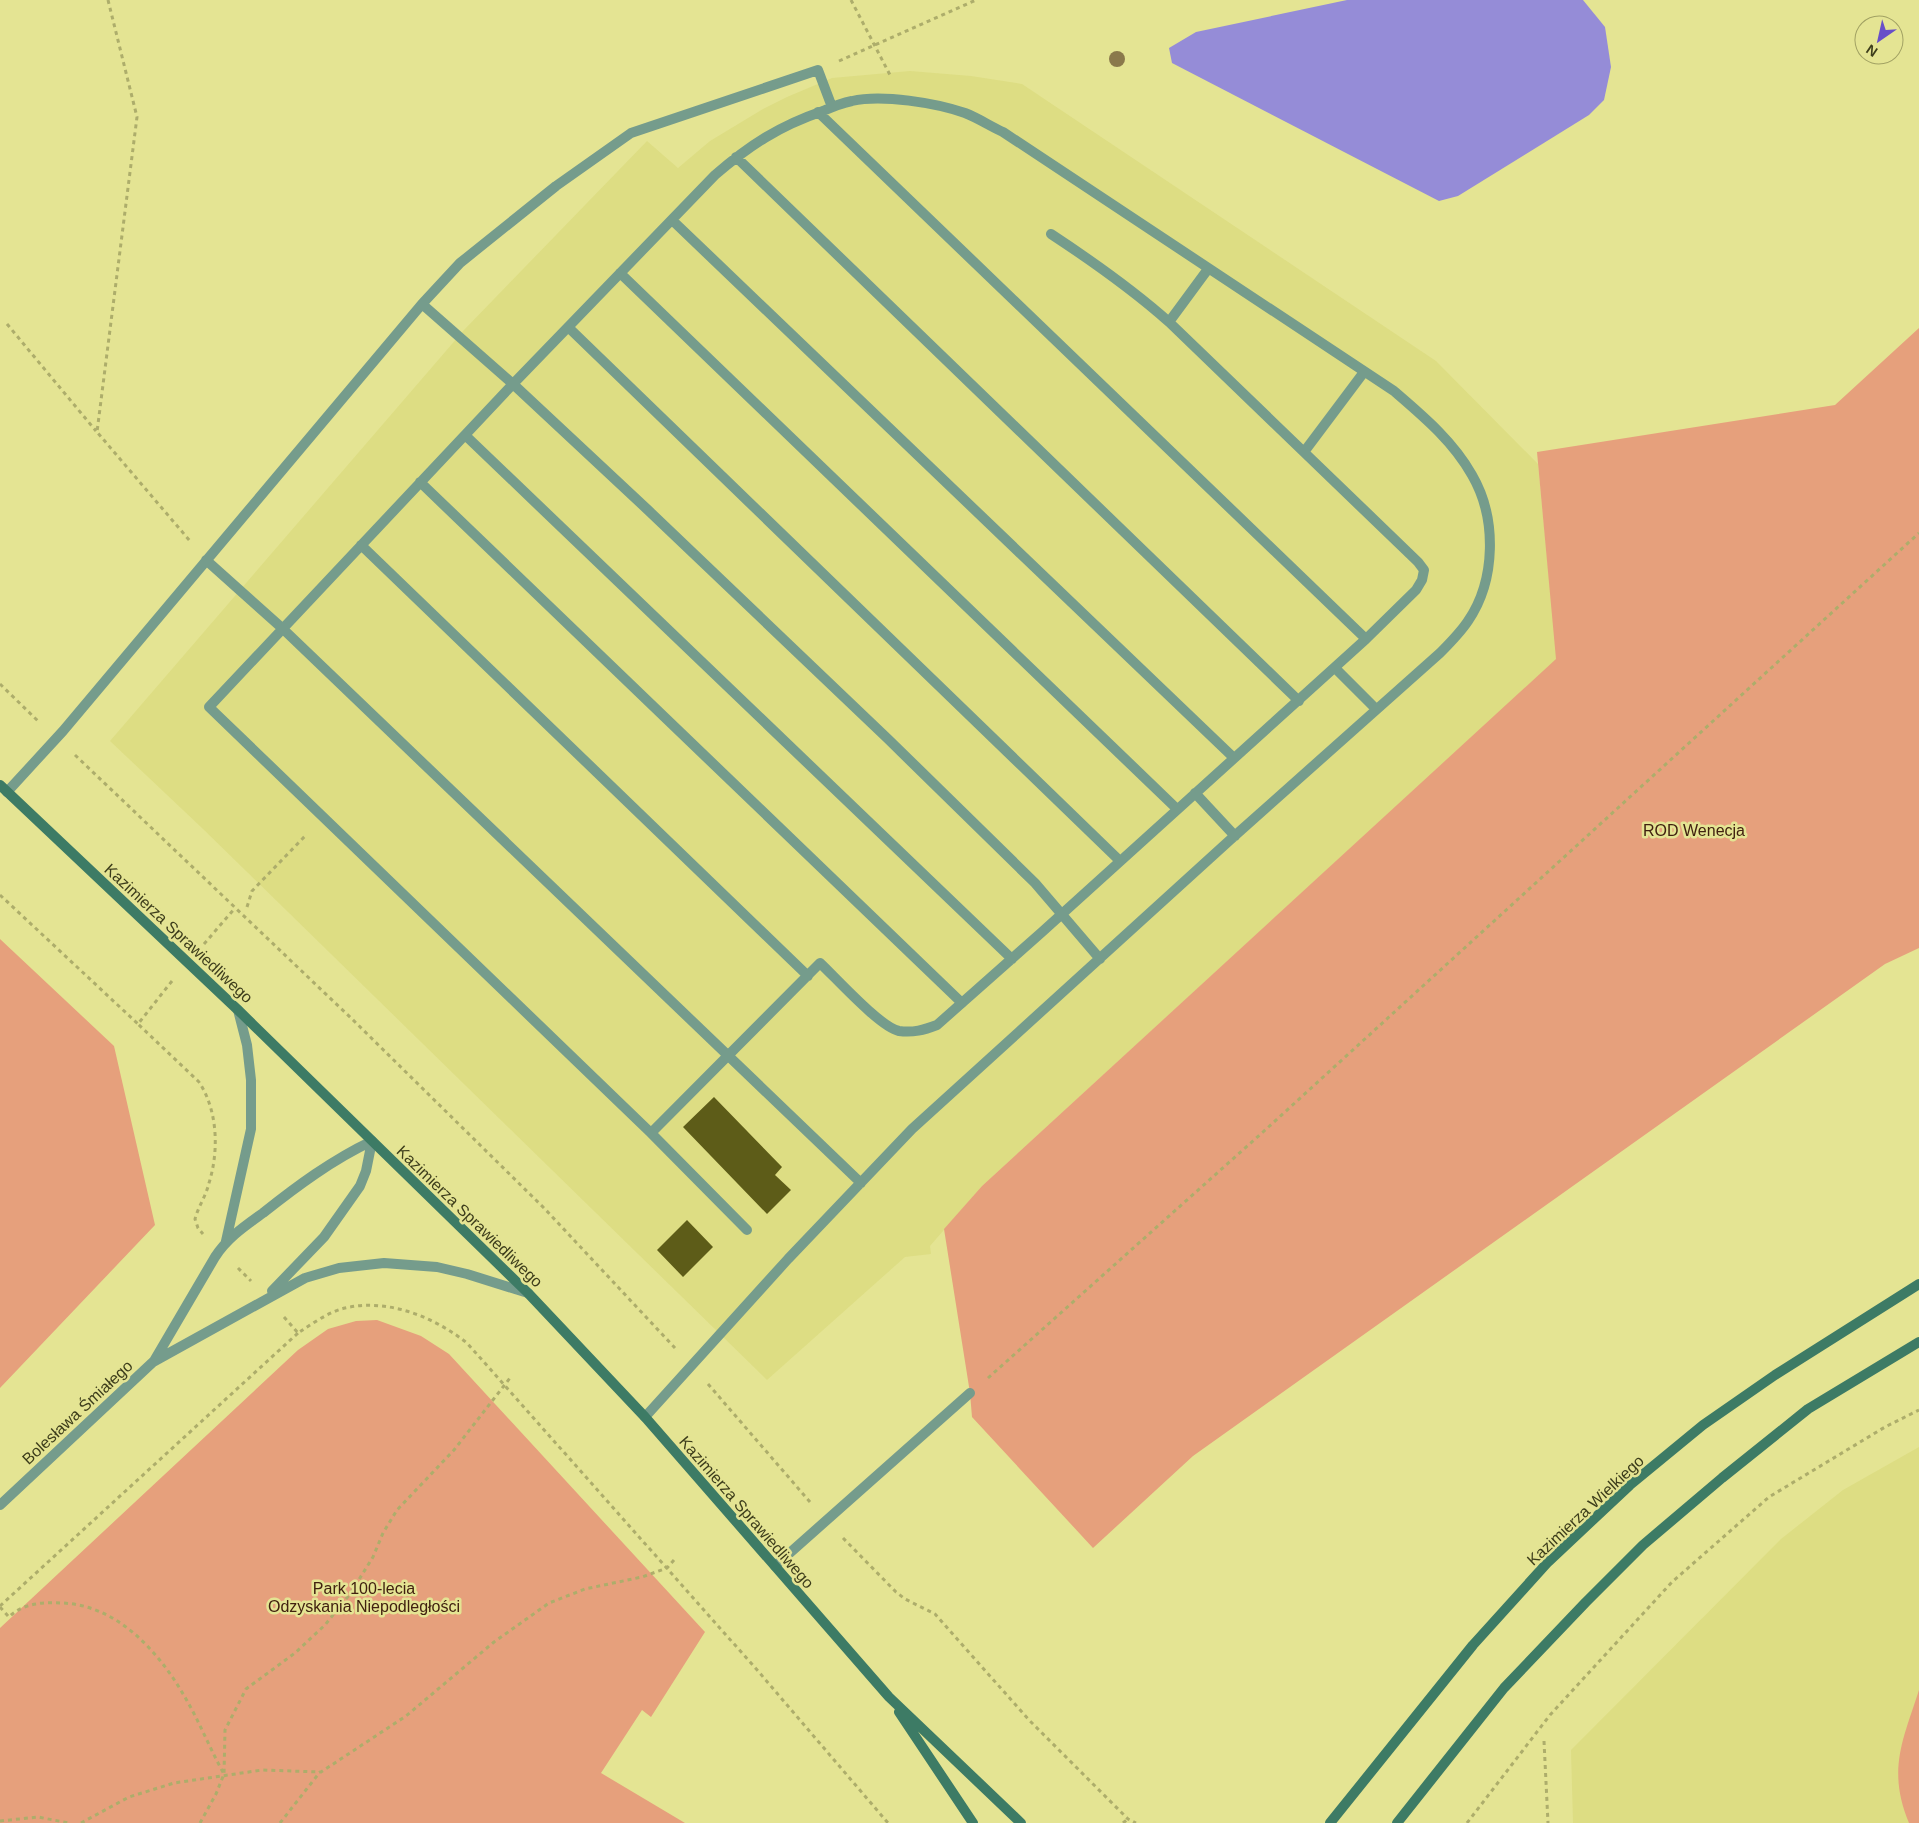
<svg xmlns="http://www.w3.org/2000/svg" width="1919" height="1823" viewBox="0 0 1919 1823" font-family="Helvetica,sans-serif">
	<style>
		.built { fill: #dddd83 }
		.green { fill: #e6a07c }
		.water { fill: #958cd7 }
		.building { fill: #5d5c18 }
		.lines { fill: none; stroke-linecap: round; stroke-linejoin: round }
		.path { stroke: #adad6b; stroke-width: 3; stroke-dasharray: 4 4; stroke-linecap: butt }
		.lane { stroke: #759c8c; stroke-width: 10 }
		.street { stroke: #759c8c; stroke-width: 10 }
		.secondary { stroke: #3d7b65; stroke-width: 10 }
		.tree { fill: #8a794b }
		.labels { text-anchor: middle; stroke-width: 5; stroke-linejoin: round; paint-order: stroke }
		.park-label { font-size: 16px; fill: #412110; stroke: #e4e493 }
		.street-label { font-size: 16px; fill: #3d3d1b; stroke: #e4e493 }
	</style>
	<rect width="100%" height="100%" fill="#e4e493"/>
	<path class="built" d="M910,71L971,76L1022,84L1436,361L1538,464L1557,659L982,1186L930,1246L931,1254L905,1257L767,1380L202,828L110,741L464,330L647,141L678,168L710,141L763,109L787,97L832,78Z
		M1919,1447V1823H1573L1571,1750L1781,1539L1843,1490Z"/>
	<path class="green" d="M1919,328V948L1885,964L1193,1456L1093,1548L972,1417L970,1393L944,1229L982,1186L1556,659L1537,452L1835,405Z
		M0,939L114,1046L155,1225L0,1388Z
		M377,1320L421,1336L449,1354L705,1632L651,1717L642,1710L601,1773L685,1823H0V1628L298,1350L328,1329L356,1321Z
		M1919,1690V1823H1909C1887,1770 1903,1740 1919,1690Z"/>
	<path class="water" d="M1347,0H1583L1605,27L1611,67L1604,100L1589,115L1458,196L1439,201L1172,63L1169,48L1196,32Z"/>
	<path class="building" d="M714,1097L782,1167L775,1175L791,1190L767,1214L683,1127Z
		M687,1220L713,1247L683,1277L657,1250Z"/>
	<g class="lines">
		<path class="path" d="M108,0L137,117L97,432L190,541
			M851,0L890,75
			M839,61L976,0
			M7,324L96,431
			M0,684L39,722
			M75,755L352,1019L544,1208L675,1348
			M0,895L138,1024
			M247,907L252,891L306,835
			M204,944L235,908
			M172,981L138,1024L199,1082C218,1111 219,1151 209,1183C206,1196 198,1207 195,1219L198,1228L203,1234
			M238,1268L251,1281
			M284,1317L298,1333C312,1324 328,1312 345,1308C388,1298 434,1317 467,1343L758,1671L888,1823
			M988,1378L1263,1132L1919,533
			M708,1384L810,1502
			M843,1538L896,1592L905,1599L935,1614L1029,1720L1128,1819L1136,1823
			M0,1606L298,1333
			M0,1607L9,1617C23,1603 43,1602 62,1603C118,1605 160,1653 186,1699C200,1723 210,1749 224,1774
			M1544,1741L1548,1823
			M0,1821L38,1817L69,1823
			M81,1823L129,1797L174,1783L262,1770L321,1772L406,1716L494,1642L549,1603L585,1589L642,1577L667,1568L674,1560
			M200,1823L216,1794L224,1774L225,1730L246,1689L295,1653L325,1625L350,1594L373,1557L383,1533L397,1510L454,1450L510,1378
			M280,1823L320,1772
			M1123,1823L1128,1819
			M1467,1823L1550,1715L1672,1582L1769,1497L1885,1427L1919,1410"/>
		<path class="lane" d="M818,112L1366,639
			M736,157L1299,701
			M672,220L1234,758
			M620,273L1177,809
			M422,304L513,384L649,511L888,739L1035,883L1100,959
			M1169,322L1208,269
			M568,327L1120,861
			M465,435L1012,959
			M1304,452L1364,372
			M420,482L962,1003
			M361,545L808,976
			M206,560L282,628L861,1183
			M1335,668L1376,709
			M7,792L63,731L422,304L460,263L556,186L631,133L818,70L832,107
			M1195,793L1235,836
			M651,1133L747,1230
			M645,1417L788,1259L912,1129L1230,840L1440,653C1450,643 1460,633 1468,621C1496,580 1497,518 1472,475C1453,441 1423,416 1394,391L1003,132C990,126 978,118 965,113C936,103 882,94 852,101C842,103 832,107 823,111C779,126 750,145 715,175L513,384L209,707L651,1133L820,963C836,978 880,1027 899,1031C913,1033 924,1030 937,1025L1042,932L1366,639L1416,590L1422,580L1424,570L1418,562L1169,322C1132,289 1092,261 1051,234
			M775,1566L970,1393"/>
		<path class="street" d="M226,1241L251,1129V1080L247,1045L238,1010
			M272,1291L324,1237L360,1186L366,1171L372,1141
			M154,1361L215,1257C227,1238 245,1226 263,1213C297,1186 332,1160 372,1141
			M0,1505L153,1362L305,1278L339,1268L384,1263L437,1267L467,1274L528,1293"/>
		<path class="secondary" d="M0,785L238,1010L528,1293L645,1417L889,1697L1021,1823
			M899,1712L973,1823
			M1330,1823L1473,1645L1548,1562L1630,1485L1703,1425L1775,1375L1919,1284
			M1397,1823L1504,1688L1586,1602L1643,1545L1722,1478L1808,1409L1919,1342"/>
	</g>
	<circle class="tree" cx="1117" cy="59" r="8"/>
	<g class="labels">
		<g class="park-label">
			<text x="1694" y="836">ROD Wenecja</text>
			<text x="364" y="1594">Park 100-lecia<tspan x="364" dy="18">Odzyskania Niepodległości</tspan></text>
		</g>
		<g class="street-label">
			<text transform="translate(179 933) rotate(43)" y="6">Kazimierza Sprawiedliwego</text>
			<text transform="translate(470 1216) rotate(44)" y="6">Kazimierza Sprawiedliwego</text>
			<text transform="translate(77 1412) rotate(-43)" y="6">Bolesława Śmiałego</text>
			<text transform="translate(1585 1510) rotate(-43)" y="6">Kazimierza Wielkiego</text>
			<text transform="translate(747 1512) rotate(49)" y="6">Kazimierza Sprawiedliwego</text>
		</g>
	</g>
	<g transform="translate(1879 40) rotate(214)"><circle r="24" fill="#e4e493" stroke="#a1a163"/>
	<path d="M0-4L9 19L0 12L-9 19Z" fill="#684fc8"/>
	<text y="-8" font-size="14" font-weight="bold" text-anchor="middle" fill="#3d3d1b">N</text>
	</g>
</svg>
